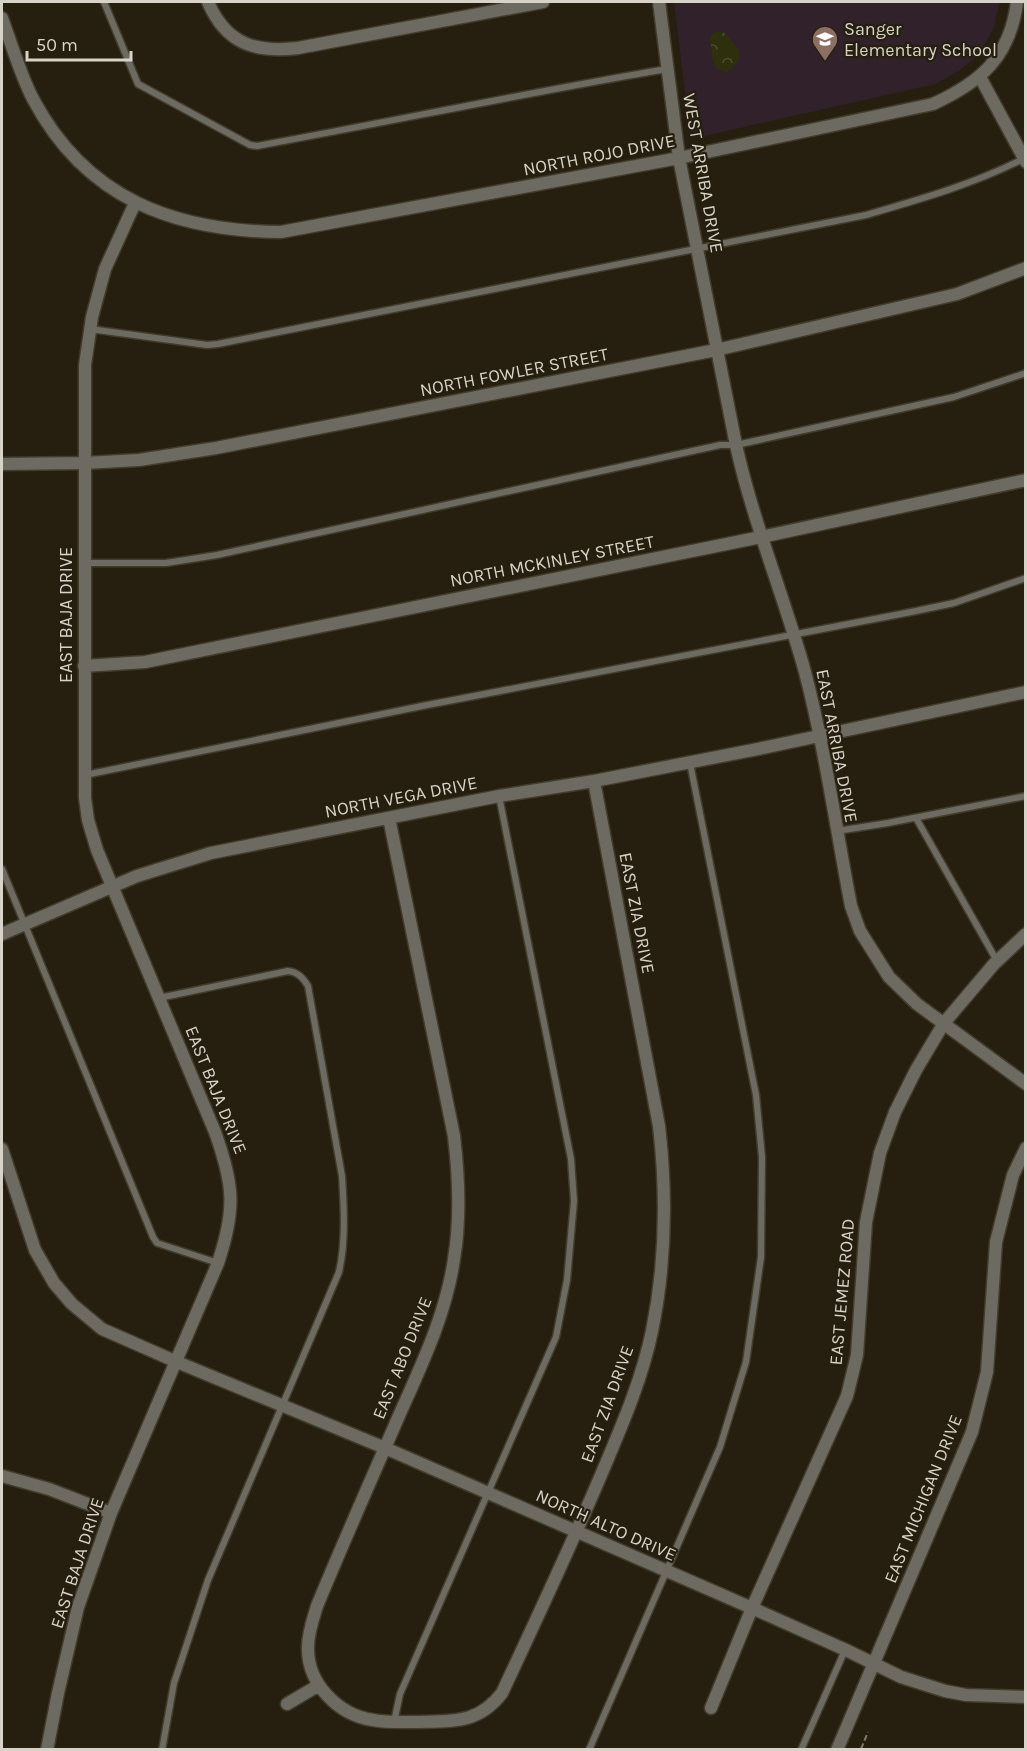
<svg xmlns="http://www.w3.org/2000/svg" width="1027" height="1751" viewBox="0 0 1027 1751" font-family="Karla,sans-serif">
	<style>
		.education { fill: #31212b }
		.forest { fill: url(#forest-crowns) }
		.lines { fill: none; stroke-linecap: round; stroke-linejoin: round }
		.service-casing { stroke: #423c2d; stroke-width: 9 }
		.minor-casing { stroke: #423c2d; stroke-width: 15 }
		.tertiary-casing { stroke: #423c2d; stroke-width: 15 }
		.path { stroke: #7f7a6d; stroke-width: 2; stroke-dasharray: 6 3; stroke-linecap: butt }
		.service { stroke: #6d6a62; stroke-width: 6 }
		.minor { stroke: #6d6a62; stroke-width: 12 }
		.tertiary { stroke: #6d6a62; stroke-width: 12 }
		.labels { text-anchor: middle; stroke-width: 4.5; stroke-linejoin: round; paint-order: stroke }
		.poi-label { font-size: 18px; fill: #d7d3c9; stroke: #261f0f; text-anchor: start }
		.street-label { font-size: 18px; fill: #d7d3c9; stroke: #261f0f }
	</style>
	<defs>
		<pattern id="forest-crowns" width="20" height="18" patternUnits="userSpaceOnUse" patternTransform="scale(1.5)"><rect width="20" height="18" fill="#2e300d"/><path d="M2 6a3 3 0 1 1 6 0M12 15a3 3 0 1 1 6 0" fill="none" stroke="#4c4d2f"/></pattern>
	</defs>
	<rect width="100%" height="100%" fill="#261f0f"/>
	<path class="education" d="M674,2H1000L994,27L980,53L959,71L935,84L700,137L690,132Z"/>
	<path class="forest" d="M717,31L725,33L736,47L739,52V59L728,72L717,69L712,57L710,36Z"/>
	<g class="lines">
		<g class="service-casing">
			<path id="service" d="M104,2L138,84L250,145L257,146C394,121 530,92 667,69
				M90,329L207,345L218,344L866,215C921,199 974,184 1025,158
				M85,563H166L217,555L720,445H736L954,397L1026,373
				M85,775L422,706L911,612L954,603L1026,578
				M916,818L997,961
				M837,831L888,823L1026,796
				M2,869L153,1237L157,1243L218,1263
				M159,998L288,971C298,972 303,978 308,986L342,1176C344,1207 346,1241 339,1272L208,1580L174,1683L162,1750
				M394,1722L400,1694L556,1337L567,1280L574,1201L571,1159L499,796
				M589,1750L720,1447L746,1362L761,1257L762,1157L756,1095L690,763
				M801,1750L845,1650"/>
		</g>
		<g class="minor-casing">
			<path id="minor" d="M208,2C226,44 255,53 298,48L543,2
				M659,2L679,158L736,445C753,522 784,596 805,672C825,749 836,828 851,906L860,931L889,977L917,1004L1026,1084
				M2,18C12,45 20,74 33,99C86,199 174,231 281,232L679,158L933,104C981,82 1010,57 1017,2
				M980,77L1026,162
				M84,666L145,662L761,537L1026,480
				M389,818L454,1136C459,1178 461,1218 454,1259C446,1315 421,1366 398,1418C371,1480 343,1543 317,1606C313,1619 308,1633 308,1647C307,1683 338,1715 373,1720C388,1723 404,1722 419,1722C455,1721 479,1723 502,1693C537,1618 572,1544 604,1468C623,1423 642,1379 652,1331C666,1263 667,1195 659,1126L594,781
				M2,934L137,876L211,853L499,796L594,781L758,749L1026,692
				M2,1476L49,1489L111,1513
				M287,1704L319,1685
				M711,1708L752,1608L847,1396L857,1355L866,1222L880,1153L895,1112L916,1070L944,1023L994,964L1026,934
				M47,1750L58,1693L78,1607L111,1513L218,1263C236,1209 234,1185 215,1132L97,850L88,820L85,798V365L92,317L105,269L135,203"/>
		</g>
		<g class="tertiary-casing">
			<path id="tertiary" d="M2,464L84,463L139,460L216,448L716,350L957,294L1026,268
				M2,1149L35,1250L54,1283L72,1304L102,1329L177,1362L385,1448L752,1608L846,1650L901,1677L945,1691L966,1695L1026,1697
				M837,1750L972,1432L987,1372L996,1242L1013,1175L1026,1148"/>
		</g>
		<path class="path" d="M861,1749L868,1732"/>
		<use href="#service" class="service"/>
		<use href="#minor" class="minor"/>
		<use href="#tertiary" class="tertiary"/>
	</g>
	<defs>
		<g id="school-pin" transform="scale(1.35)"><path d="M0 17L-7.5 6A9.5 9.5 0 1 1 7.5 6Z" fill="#8d6e63" stroke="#261f0f"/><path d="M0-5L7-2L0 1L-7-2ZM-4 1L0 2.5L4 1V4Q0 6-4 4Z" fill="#fff"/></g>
	</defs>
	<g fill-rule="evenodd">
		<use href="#school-pin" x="825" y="39"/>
	</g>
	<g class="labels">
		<g class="poi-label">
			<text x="844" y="35">Sanger<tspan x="844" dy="21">Elementary School</tspan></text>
		</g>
		<g class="street-label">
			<text transform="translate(599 155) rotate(-11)" y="6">NORTH ROJO DRIVE</text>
			<text transform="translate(703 173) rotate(80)" y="6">WEST ARRIBA DRIVE</text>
			<text transform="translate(514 372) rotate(-11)" y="6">NORTH FOWLER STREET</text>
			<text transform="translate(552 561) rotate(-11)" y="6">NORTH MCKINLEY STREET</text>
			<text transform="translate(66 615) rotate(-90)" y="6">EAST BAJA DRIVE</text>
			<text transform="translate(837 746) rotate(79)" y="6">EAST ARRIBA DRIVE</text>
			<text transform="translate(401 797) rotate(-11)" y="6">NORTH VEGA DRIVE</text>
			<text transform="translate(637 913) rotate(79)" y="6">EAST ZIA DRIVE</text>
			<text transform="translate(216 1090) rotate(68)" y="6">EAST BAJA DRIVE</text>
			<text transform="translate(842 1292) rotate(-85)" y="6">EAST JEMEZ ROAD</text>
			<text transform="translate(402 1358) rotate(-68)" y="6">EAST ABO DRIVE</text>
			<text transform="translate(607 1404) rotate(-70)" y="6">EAST ZIA DRIVE</text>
			<text transform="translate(923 1499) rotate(-68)" y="6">EAST MICHIGAN DRIVE</text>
			<text transform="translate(606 1525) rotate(24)" y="6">NORTH ALTO DRIVE</text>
			<text transform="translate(77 1563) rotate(-72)" y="6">EAST BAJA DRIVE</text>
		</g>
	</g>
	<rect width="1027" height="1751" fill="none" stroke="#d7d3c9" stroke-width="6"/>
	<path d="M27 51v9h104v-9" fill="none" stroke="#d7d3c9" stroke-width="3"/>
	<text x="36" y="51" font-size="18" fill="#d7d3c9" stroke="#261f0f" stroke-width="4.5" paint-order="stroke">50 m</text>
</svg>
